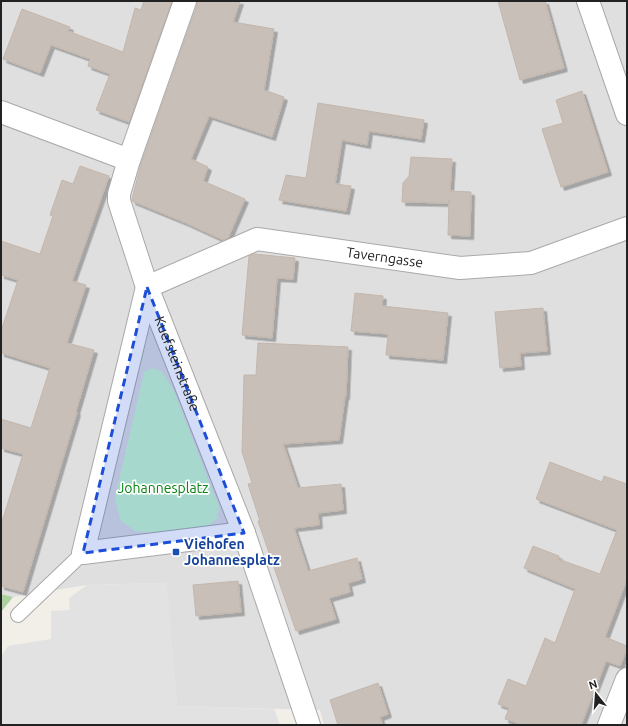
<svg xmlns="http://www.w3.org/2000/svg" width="628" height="726" viewBox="0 0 628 726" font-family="Ubuntu,sans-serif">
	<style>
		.residential { fill: #e0dfdf }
		.forest { fill: #add19e }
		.park { fill: #c8facc }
		.parking { fill: #e2e2e2 }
		.building { fill: #c7bfb8; stroke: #c4b6ab; filter: url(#shadow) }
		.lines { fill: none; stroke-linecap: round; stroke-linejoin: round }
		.lane-casing { stroke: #a9a9a9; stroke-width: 16 }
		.street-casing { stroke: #a9a9a9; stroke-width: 24 }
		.lane { stroke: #fff; stroke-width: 14 }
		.street { stroke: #fff; stroke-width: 22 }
		.marked { fill: #1d4ed8; fill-opacity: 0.2; stroke: #1d4ed8; stroke-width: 3; stroke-dasharray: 8 5; stroke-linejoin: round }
		.transit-dot { fill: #1a4fb4; stroke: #fff; stroke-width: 1.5 }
		.labels { text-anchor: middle; stroke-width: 3.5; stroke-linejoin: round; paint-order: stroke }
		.street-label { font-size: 14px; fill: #222; stroke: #fff }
		.park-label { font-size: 14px; fill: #0c8416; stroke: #fff }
		.transit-label { font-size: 14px; font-weight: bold; fill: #164399; stroke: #fff; text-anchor: start }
	</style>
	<defs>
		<filter id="shadow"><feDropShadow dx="3.5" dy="3.5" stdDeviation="0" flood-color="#0004"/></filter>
	</defs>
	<rect width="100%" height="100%" fill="#f2efe9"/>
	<path class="residential" d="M1,1H627V725H324L320,710L177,706L166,583L87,585L13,597L1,594Z"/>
	<path class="forest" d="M1,594L13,597L1,612Z"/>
	<path class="park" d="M152,368L161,371L173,389L219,507L217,519L202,530L155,533L135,531L120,520L115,498L144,372Z"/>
	<path class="parking" d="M167,583L177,706L274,709L280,725H1V657L8,646L51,639V611L70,610L69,598L87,585Z"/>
	<path class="building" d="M144,1H172L129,122L96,110L110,74L88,66L90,59L51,45L40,73L3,59L22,9L70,27L68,31L123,52L135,8L141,10Z
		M197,1H240L233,22L274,29L264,90L284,97L272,137L209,116L191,159L208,167L203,181L245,199L228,238L223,240L186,223L132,201V199L141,164L197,5Z
		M498,1H545L564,68L520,80Z
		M582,91L608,172L561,187L542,129L563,123L556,100Z
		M318,103L424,120L421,139L369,131L367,145L342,140L335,184L351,186L346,211L279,200L286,175L306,178Z
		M411,157L452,159L450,191L471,192L470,236L448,235L449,200V203L402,202L403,183L409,176Z
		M80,166L109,176L72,281L86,285L67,343L94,350L76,411L77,412L23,592L1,586V525L23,454L1,448V419L31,428L50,368L1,353V331L18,280L1,275V241L40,254L53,216L50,215L62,180L73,184Z
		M254,254L295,258L293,279L277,278L272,338L242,335L249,256Z
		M355,293L383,296L382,306L448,313L443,360L386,355L388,334L351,331Z
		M543,308L547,351L520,353L521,366L500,368L495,312Z
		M258,343L348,347L346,396H345L339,440L283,444L298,488L341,484L343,510L318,513L319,525L294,528L308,571L357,558L362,579L348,583L350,592L329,598L336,619L296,631L258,521H260L248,484L252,483L242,452L244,375H256Z
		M550,462L602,482L604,476L627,484V579L605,637L627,646V649L620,666L606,661L581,725H523L505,719L509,708L498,704L508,679L526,686L545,638L555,643L575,589L524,568L533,546L559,556L558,559L600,574L617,530L536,499Z
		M238,581L241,612L196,616L193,585Z
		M378,683L388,714L380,717L383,725H338L330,700Z"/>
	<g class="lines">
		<g class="lane-casing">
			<path id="lane" d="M18,615L83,553"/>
		</g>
		<g class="street-casing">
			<g id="street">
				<path id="s1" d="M185,1L129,160L119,194V201L147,287L244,533L309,725"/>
				<path d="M588,1L627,114"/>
				<path d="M1,112L129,160"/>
				<path id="s2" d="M147,287L257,239L460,268L531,263L627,228"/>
				<path d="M147,287L83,553L244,533"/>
				<path d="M609,725L627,679"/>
			</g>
		</g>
		<use href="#lane" class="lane"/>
		<use href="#street" class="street"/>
	</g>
	<path class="marked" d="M147,287L244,533L83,553Z"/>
	<rect class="transit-dot" x="172" y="548" width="8" height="8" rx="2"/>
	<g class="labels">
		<g class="street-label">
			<text dy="5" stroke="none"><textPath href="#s2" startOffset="249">Taverngasse</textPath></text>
			<text dy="5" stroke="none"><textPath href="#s1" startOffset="384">Kuefsteinstraße</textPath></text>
		</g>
		<g class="park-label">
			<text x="163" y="493">Johannesplatz</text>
		</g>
		<g class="transit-label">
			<text x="184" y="549">Viehofen<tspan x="184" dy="16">Johannesplatz</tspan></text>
		</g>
	</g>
	<rect width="628" height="726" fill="none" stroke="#222222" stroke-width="4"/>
	<g transform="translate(596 694) rotate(343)" stroke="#ffffff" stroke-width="3" paint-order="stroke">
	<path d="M0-3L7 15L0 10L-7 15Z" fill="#222222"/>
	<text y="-6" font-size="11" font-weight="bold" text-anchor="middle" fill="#222222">N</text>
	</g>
</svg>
